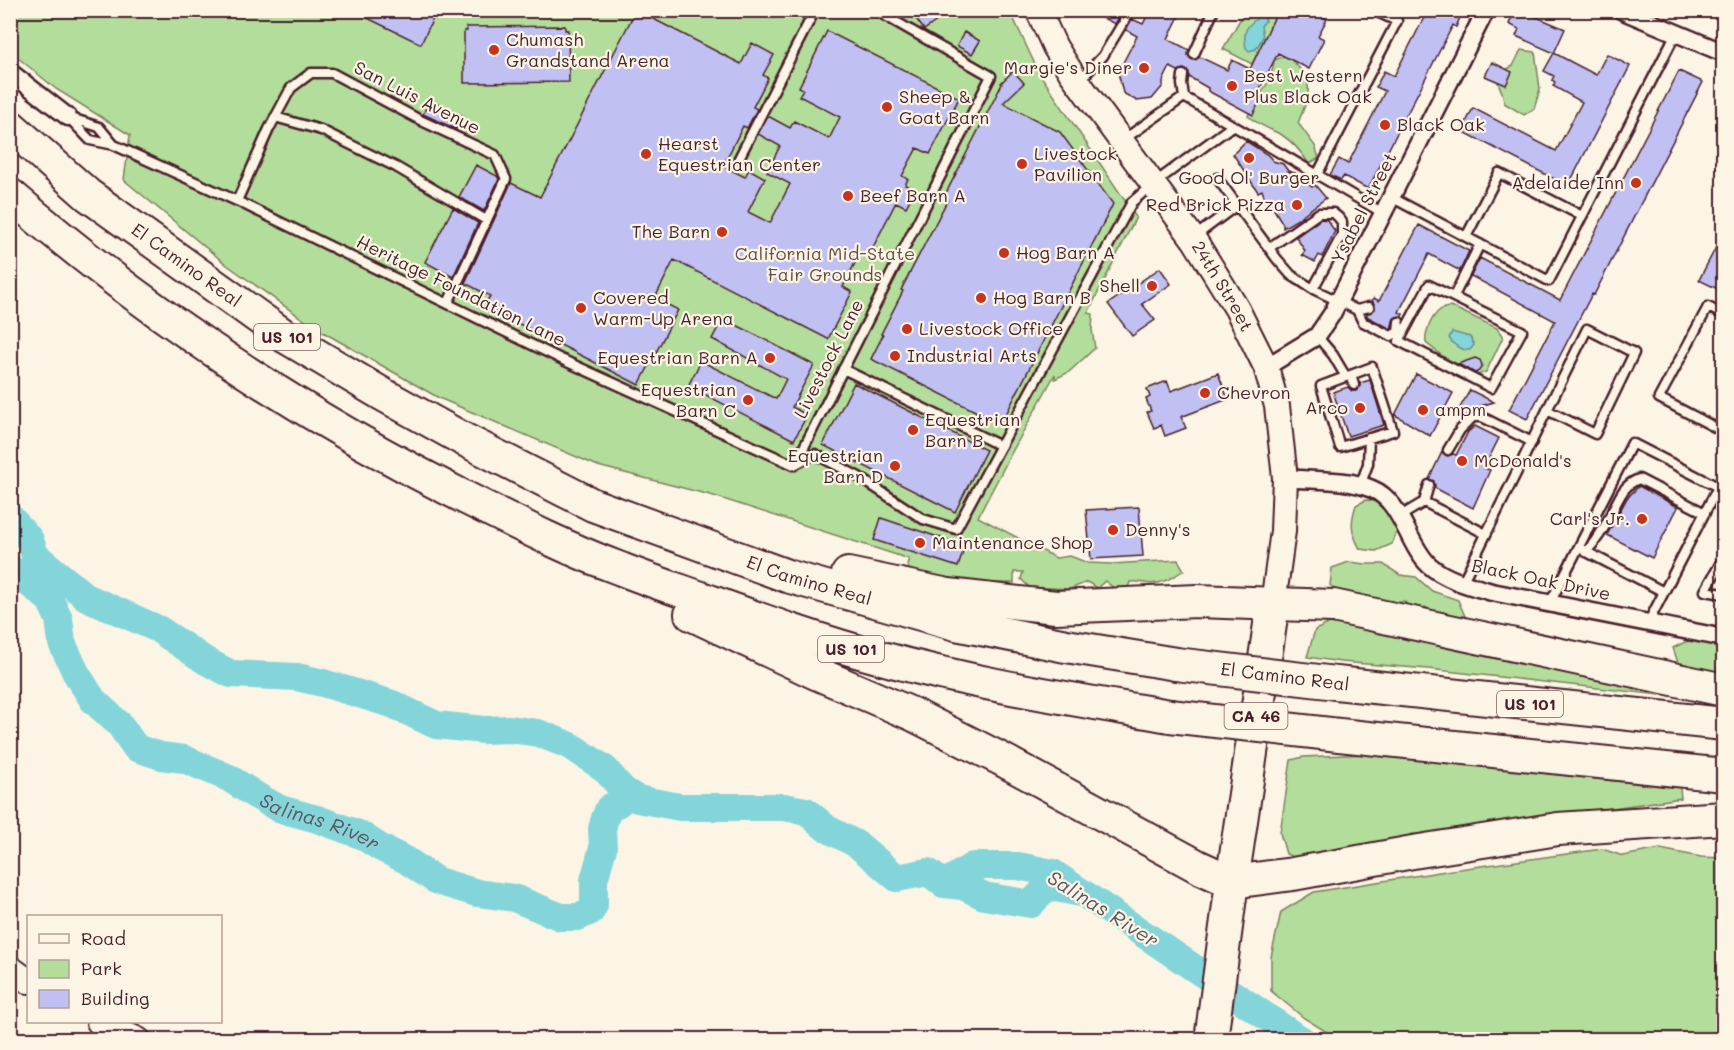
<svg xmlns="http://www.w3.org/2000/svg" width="1734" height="1050" viewBox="0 0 1734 1050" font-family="Mali,sans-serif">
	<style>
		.green { fill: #b3dd9a; stroke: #7e7e62; stroke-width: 1.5 }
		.water { fill: #84d5da; stroke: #6d8c94; stroke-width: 1.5 }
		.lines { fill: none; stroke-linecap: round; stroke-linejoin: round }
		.river { stroke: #84d5da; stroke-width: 28 }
		.building { fill: #c0c0f2; stroke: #4a1f2b; stroke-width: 1.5 }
		.lane-casing { stroke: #4a1f2b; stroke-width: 13 }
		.street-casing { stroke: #4a1f2b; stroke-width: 21 }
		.secondary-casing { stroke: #4a1f2b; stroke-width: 28 }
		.highway-casing { stroke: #4a1f2b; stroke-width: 36 }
		.lane { stroke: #fcf5e5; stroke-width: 8 }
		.street { stroke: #fcf5e5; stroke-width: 16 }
		.secondary { stroke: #fcf5e5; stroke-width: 24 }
		.highway { stroke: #fcf5e5; stroke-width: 32 }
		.highway-bridge-casing { stroke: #4a1f2b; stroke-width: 36; stroke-linecap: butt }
		.highway-bridge { stroke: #fcf5e5; stroke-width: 32 }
		.poi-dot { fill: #c8321e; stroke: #fcf5e5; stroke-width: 2 }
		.labels { text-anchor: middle; stroke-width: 4.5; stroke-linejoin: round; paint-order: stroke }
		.shield { fill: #fcf5e5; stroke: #7f5f63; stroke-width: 1.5 }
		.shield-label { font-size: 16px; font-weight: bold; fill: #4a1f2b }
		.poi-label { font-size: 18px; fill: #4a1f2b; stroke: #fcf5e5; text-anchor: start }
		.street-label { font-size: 18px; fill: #4a1f2b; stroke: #fcf5e5 }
		.park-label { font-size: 18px; fill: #644e47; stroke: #fcf5e5 }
		.water-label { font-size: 20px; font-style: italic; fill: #5b5660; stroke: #fcf5e5 }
	</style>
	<rect width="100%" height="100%" fill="#fcf5e5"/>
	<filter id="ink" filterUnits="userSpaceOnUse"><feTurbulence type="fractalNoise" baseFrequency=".0167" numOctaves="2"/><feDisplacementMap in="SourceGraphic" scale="12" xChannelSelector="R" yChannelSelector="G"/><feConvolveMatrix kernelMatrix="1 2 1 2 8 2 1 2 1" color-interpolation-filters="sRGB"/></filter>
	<g filter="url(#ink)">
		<path class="green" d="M10,11H1010L1039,73L1136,217L1088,313L1093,314L1092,330L1095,348L1069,372L1055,379V374L1012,452L978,517L1056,558L1070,556L1088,563L1111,564L1178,560L1184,570C1172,578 1160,586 1145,583C1139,582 1137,581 1130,582L1127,590L1115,589L1105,581L1097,588L1087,582L1070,589L1029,587L1021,579L1023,572H1014V583H993L984,589L911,574L907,564L909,559L714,496L598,466L439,398L314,327L227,265L124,180L130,135L56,89L11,52Z
			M1245,11H1278L1252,64L1223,49Z
			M1521,50L1535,52L1540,89L1534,109L1524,115L1504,103L1503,95L1495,75L1513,66Z
			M1286,55C1315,81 1312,89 1298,123L1315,146L1319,158L1309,164C1302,153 1293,142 1282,135C1270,129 1258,125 1248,116C1257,91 1271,90 1274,60Z
			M1450,306L1497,328L1503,337L1486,372L1478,375L1445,358L1426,343C1424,333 1432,316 1440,310C1443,308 1447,308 1450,306Z
			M1366,500L1380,501L1387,508L1397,531L1392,544L1376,551L1360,549C1351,532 1350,523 1356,505Z
			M1349,562L1365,564H1383L1400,575L1416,577L1432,591L1458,600L1465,616L1454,621L1435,618L1426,607L1412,610L1404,601L1388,607C1372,597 1358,595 1339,594L1330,585L1332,568Z
			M1332,622L1660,684V695L1429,669L1341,662L1307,657L1315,630Z
			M1706,639L1720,653L1723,654V683L1686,673L1677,660L1673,648L1685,642Z
			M1367,754L1680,788L1681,798L1427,835L1413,834L1369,849L1298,859L1286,854L1280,833L1291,760L1303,757Z
			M1602,849L1623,856L1660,849L1701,857L1723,858V1039H1338L1304,1018L1271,991V957L1281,912L1314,892L1452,870Z"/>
		<path class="water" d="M1261,15L1266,20L1261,26L1263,37L1256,49L1249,51L1246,48C1242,29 1247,26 1261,15Z
			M1452,332L1470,337L1474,345L1470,350C1462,351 1453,345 1449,338Z"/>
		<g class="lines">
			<g class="river">
				<path d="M10,517L30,540L35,555L86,597L158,629L206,661L231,674L297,677L323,683L392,704L436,725L484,730L510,729L538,733L571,746L605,769L623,790L637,799L680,807H784L806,811L826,828L858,845L897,878L928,872L944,884L973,866H1018L1053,873L1292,1034L1302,1040"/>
				<path id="s1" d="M10,568L50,600L59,619L62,643L76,673L93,700L120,725L136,748L161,756L184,759L229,778L255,795L280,809L317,819L361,835L381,848L406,860L437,881L477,893L514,898L561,917H578L591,911L594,905V880L603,848L602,829L605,818L609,808L619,803L623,790"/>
				<path d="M944,884L963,886L984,896L1031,904L1044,890L1056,888L1081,893"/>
			</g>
		</g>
		<path class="building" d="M351,10H437L421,44Z
			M636,10L741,64L752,43L774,55L763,75L768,78L753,107L757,109L747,128L743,126L723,166L745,177L749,169L765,178L748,212L770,223L790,184L767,172L780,146L758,134L768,116L790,128L794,121L829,139L840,117L799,96L803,89L799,87L827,31L959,98L930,154L917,148L902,176L908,179L905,185L915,190L906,207L896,202L868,257L860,253L843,287L852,292L828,339L674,260L655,298L678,310L639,385L484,306L490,296L465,283L511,183L540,197Z
			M910,10H931L938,20L924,30Z
			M1087,10H1116L1121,13L1115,24Z
			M1150,10H1182L1168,39L1189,50L1188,55L1191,59L1195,60L1200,57L1227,70L1232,60L1250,69L1278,10H1310L1327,19L1318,36L1324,39L1309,69L1278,53L1257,94L1262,96L1253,115L1208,91V88L1189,77V72L1184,69L1178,71L1170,67L1163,81V86L1152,99L1137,101L1123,93L1118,72L1137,36L1126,30L1132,19L1143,24Z
			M1428,10H1463L1456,27L1453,25L1368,189L1344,176L1341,180L1330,175L1339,159L1348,164L1385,91L1376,87L1384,71L1394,76Z
			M1515,10H1520L1565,29L1554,53L1516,36L1519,29L1509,24Z
			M565,26V30H568L569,82L464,83V31H467L466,27Z
			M964,32L980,41L972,54L957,46Z
			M1554,53L1596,75L1607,54L1630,66L1568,186L1462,131L1473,108L1556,151L1582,102L1553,86L1555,82L1552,80L1554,76L1544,71Z
			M1492,62L1512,72L1506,85L1485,76Z
			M1013,71L1024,83L1003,103L1060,132L1113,204L1001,424L871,359L883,335L881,334L903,291L901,290L948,199L944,197L1002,84L1001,83Z
			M1679,71L1703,82L1594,295L1592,294L1527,419L1509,410L1555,321L1471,276L1480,258L1560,300Z
			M430,100L463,116L456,129L423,114Z
			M1246,141L1268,155L1273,161L1283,164L1288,171L1295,173L1312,187L1315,185L1326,198L1301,216H1303L1283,228V224L1270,203L1267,204L1262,190L1258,192L1233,154Z
			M476,165L497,176L499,179L484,211L459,197Z
			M453,208L478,223L453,277L425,262Z
			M1321,219L1327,220L1335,231L1322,257L1319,255L1315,262L1302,255L1305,251L1296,237Z
			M1419,225L1469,251L1460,271L1429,254L1399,312L1403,314L1402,316L1394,318L1391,329L1368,317L1366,314L1375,309V305L1372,301L1374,298L1379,301Z
			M1724,232V292L1699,280Z
			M1160,268L1171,284L1142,304L1155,320L1132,336L1108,304Z
			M723,318L814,365L792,407L807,415L794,440L688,386L701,361L776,399L786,379L712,339Z
			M1475,358L1480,360L1482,365L1479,371L1475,373L1458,364Z
			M1218,373L1228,399L1181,417L1186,428L1165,436L1161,425L1154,428L1147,412L1151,411L1146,399L1150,397L1147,389L1167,381L1171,391Z
			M1416,374L1453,393L1430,436L1395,415Z
			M1370,380L1384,425L1348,436L1333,392L1348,387L1352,391H1356L1360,387V383Z
			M854,383L986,450L955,512L823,445Z
			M1470,390L1494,402L1457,413Z
			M1475,426L1499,438L1484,468L1490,470L1473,508L1435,488L1434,481L1429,479L1442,452L1447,456L1453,454L1456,455L1468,432Z
			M1639,486L1678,507L1652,558L1607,535L1627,498Z
			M1139,507L1143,556L1091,559L1086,510Z
			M881,518L965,546L958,567L874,540Z"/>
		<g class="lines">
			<g class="lane-casing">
				<path id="lane" d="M1124,21L1129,10
					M1194,54L1214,10
					M1183,75L1182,84L1184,97
					M1080,80L1103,56L1121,26
					M68,117L99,127L114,145L90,140Z
					M275,117L321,130L396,167L486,220
					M1123,140L1184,97L1383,213
					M114,145L237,201L563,360L794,465
					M739,158L815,10
					M1317,175L1397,21L1373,10
					M1217,178L1277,259L1291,275L1313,289L1357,310L1363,322L1391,336L1398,332
					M1391,197L1549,281L1676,33
					M237,201L269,129L291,88L311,73H332L422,121L495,155L506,179L448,303
					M1194,237L1237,205
					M1466,237L1499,173L1582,216
					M1269,248L1319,213H1333L1338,217L1342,222V235L1313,289
					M1429,285L1522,331L1491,388L1399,341Z
					M1454,296L1480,244
					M1357,310L1369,307
					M1724,315L1708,307L1659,398L1724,432
					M1398,332L1399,322
					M1317,336L1333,355L1346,377
					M1372,367L1393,431L1340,447L1321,386Z
					M843,369L1001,446
					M1351,375L1354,385
					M1448,450L1460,430L1473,417H1482L1532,442
					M794,465L815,454L859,477L923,519L956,529L1132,202L1153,184L1232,126
					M795,465L991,76L875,10
					M1360,486L1368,464L1369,438
					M1424,502L1429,485
					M1399,517L1424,502L1486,534
					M1581,549L1664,592
					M1586,552C1596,541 1604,529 1610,516C1618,501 1622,485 1639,479L1705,513
					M1724,557L1705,591L1724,594
					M1462,583L1470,567L1587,329L1634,353L1595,434L1547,410
					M1550,603L1632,443L1718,487L1648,623"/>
			</g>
			<g class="street-casing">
				<path id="street" d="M1621,10L1724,53
					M10,72L68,117
					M1266,367L1317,336L1332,314L1486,10
					M1285,478C1313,481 1346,478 1372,489C1402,501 1407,544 1429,565C1446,580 1471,586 1492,592L1724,638"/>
			</g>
			<g class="secondary-casing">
				<g id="secondary">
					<path id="s2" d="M1038,10L1055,47L1072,74L1195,241L1237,309L1266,367L1277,406L1285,478L1283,531L1273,604"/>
					<path d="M10,968L28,981"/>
					<path d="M99,1022L138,1040"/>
				</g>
			</g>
			<g class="highway-casing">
				<g id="highway">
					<path id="s3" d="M10,126L88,195L286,337L382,394L463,439L593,505L787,576L956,624L1066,646L1176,664"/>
					<path d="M10,195C152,317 307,419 474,502C522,526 570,550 621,569C651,581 682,591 712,602C767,622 822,642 878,657C974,684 1072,699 1170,716"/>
					<path d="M848,574L948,595L1056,607L1197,601L1333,606L1724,690"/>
					<path d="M691,614L816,673L912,714L1001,759L1199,867L1232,882L1293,874L1413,852L1558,829L1724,818"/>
					<path d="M1336,683L1724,724"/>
					<path d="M1339,735L1724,775"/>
					<path d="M1211,1040L1232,882L1273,604"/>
				</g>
			</g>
			<use href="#lane" class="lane"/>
			<use href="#street" class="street"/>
			<use href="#secondary" class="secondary"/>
			<use href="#highway" class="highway"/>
			<g class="highway-bridge-casing">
				<path id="highway-bridge" d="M1176,664L1336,683
					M1170,716L1339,735"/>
			</g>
			<use href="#highway-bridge" class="highway-bridge"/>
		</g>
	</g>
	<g class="poi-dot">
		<circle cx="494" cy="50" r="6"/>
		<circle cx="1144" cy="68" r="6"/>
		<circle cx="1232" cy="86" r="6"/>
		<circle cx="887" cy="107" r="6"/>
		<circle cx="1385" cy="125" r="6"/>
		<circle cx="646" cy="154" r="6"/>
		<circle cx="1249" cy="158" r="6"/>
		<circle cx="1022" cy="164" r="6"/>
		<circle cx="1636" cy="183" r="6"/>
		<circle cx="848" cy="196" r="6"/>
		<circle cx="1297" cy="205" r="6"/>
		<circle cx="722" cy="232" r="6"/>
		<circle cx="1004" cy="253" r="6"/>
		<circle cx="1152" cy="286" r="6"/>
		<circle cx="981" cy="298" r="6"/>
		<circle cx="581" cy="308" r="6"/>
		<circle cx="907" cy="329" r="6"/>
		<circle cx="895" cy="356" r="6"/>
		<circle cx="770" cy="358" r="6"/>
		<circle cx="1205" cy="393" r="6"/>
		<circle cx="748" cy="400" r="6"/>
		<circle cx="1360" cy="408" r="6"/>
		<circle cx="1423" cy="410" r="6"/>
		<circle cx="913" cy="430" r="6"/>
		<circle cx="1462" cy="461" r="6"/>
		<circle cx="895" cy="466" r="6"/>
		<circle cx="1642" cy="519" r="6"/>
		<circle cx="1113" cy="530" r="6"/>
		<circle cx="920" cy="543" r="6"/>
	</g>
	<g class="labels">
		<g class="shield">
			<rect x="254" y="324" width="66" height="26" rx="4.5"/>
			<rect x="818" y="636" width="66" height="26" rx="4.5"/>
			<rect x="1497" y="691" width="66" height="26" rx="4.5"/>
			<rect x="1224.5" y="703" width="63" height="26" rx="4.5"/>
		</g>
		<g class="shield-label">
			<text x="287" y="343">US 101</text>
			<text x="851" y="655">US 101</text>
			<text x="1530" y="710">US 101</text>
			<text x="1256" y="722">CA 46</text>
		</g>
		<g class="poi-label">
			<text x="506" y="46">Chumash<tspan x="506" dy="21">Grandstand Arena</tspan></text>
			<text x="1132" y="74" text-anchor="end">Margie's Diner</text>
			<text x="1244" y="82">Best Western<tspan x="1244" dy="21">Plus Black Oak</tspan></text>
			<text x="899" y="103">Sheep &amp;<tspan x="899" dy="21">Goat Barn</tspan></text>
			<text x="1397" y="131">Black Oak</text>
			<text x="658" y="150">Hearst<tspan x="658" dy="21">Equestrian Center</tspan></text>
			<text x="1034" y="160">Livestock<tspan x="1034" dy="21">Pavilion</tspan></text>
			<text x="1249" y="184" text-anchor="middle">Good Ol' Burger</text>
			<text x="1624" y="189" text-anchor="end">Adelaide Inn</text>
			<text x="860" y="202">Beef Barn A</text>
			<text x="1285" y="211" text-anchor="end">Red Brick Pizza</text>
			<text x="710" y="238" text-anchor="end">The Barn</text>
			<text x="1016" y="259">Hog Barn A</text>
			<text x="1140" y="292" text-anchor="end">Shell</text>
			<text x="593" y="304">Covered<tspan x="593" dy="21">Warm-Up Arena</tspan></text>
			<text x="993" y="304">Hog Barn B</text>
			<text x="919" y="335">Livestock Office</text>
			<text x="907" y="362">Industrial Arts</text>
			<text x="758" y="364" text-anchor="end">Equestrian Barn A</text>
			<text x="736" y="396" text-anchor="end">Equestrian<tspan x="736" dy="21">Barn C</tspan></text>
			<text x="1217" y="399">Chevron</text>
			<text x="1348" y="414" text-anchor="end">Arco</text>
			<text x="1435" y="416">ampm</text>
			<text x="925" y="426">Equestrian<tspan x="925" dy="21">Barn B</tspan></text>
			<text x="883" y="462" text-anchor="end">Equestrian<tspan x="883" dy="21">Barn D</tspan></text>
			<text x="1474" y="467">McDonald's</text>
			<text x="1630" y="525" text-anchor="end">Carl's Jr.</text>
			<text x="1125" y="536">Denny's</text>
			<text x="932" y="549">Maintenance Shop</text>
		</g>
		<g class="street-label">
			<text transform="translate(417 98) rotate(27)" y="6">San Luis Avenue</text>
			<text transform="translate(1364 208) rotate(-63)" y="6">Ysabel Street</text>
			<text dy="6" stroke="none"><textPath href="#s3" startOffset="225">El Camino Real</textPath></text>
			<text dy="6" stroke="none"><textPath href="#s2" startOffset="333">24th Street</textPath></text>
			<text transform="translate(461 291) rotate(26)" y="6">Heritage Foundation Lane</text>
			<text transform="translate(829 359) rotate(-63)" y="6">Livestock Lane</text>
			<text transform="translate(1541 580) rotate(12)" y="6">Black Oak Drive</text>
			<text dy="6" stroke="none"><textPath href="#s3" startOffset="927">El Camino Real</textPath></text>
			<text transform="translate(1285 677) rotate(7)" y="6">El Camino Real</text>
		</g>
		<g class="park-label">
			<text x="825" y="260">California Mid-State<tspan x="825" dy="21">Fair Grounds</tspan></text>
		</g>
		<g class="water-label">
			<text dy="7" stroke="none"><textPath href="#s1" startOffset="426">Salinas River</textPath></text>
			<text transform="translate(1103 909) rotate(32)" y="7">Salinas River</text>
		</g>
	</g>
	<rect width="1734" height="1050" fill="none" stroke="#fcf5e5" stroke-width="36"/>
	<rect x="18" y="18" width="1698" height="1014" fill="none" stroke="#4a1f2b" stroke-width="2" filter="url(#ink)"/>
	<rect x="27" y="915" width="195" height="108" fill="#fcf5e5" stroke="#b59f9b" stroke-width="1.5"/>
	<rect x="39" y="934" width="30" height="9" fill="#fcf5e5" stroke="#b59f9b" stroke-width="1.5"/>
	<text x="81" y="945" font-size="18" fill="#4a1f2b">Road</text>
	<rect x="39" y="960" width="30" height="18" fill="#b3dd9a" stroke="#b59f9b" stroke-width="1.5"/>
	<text x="81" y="975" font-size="18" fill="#4a1f2b">Park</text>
	<rect x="39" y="990" width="30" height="18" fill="#c0c0f2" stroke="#b59f9b" stroke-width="1.5"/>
	<text x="81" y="1005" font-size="18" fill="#4a1f2b">Building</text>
</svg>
